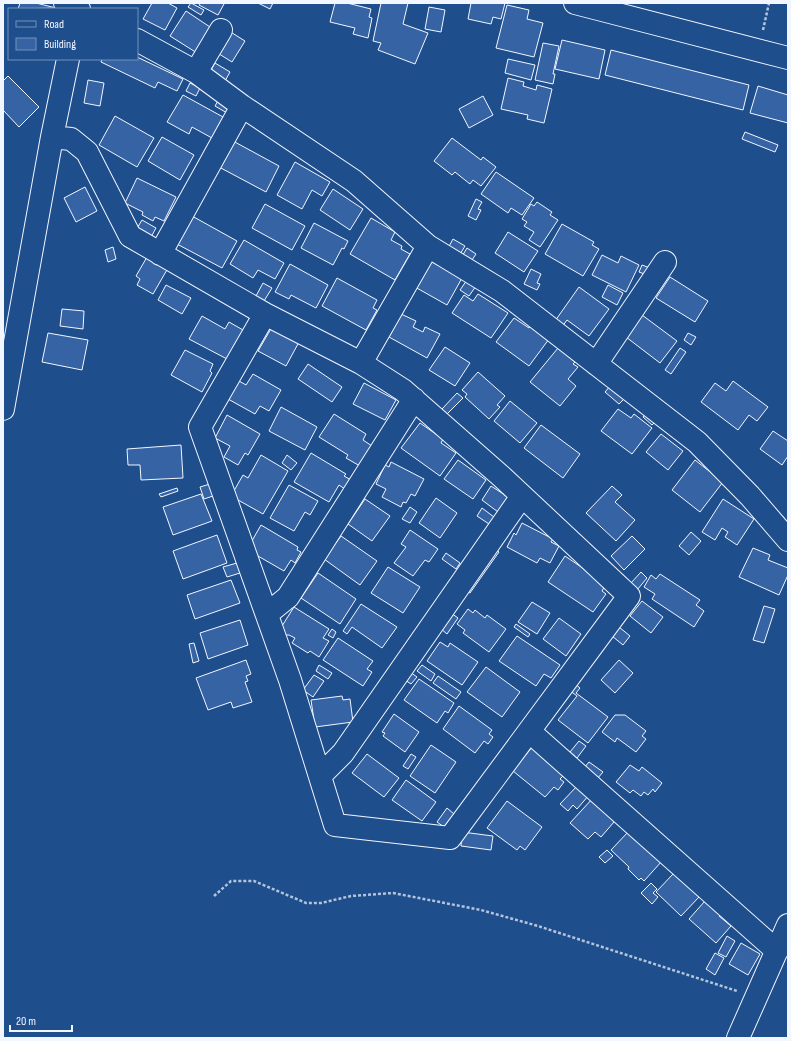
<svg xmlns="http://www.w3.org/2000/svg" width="791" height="1041" viewBox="0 0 791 1041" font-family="'Sofia Sans Condensed',sans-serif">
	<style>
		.building { fill: #3563a3; stroke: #f2f6ff }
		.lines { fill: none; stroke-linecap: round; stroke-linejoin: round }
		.minor-casing { stroke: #f2f6ff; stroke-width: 24 }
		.path { stroke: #b3c4dc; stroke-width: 2.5; stroke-dasharray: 3 2; stroke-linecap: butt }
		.minor { stroke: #1f4e8c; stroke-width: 22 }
	</style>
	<rect width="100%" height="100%" fill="#1f4e8c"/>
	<path class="building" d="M20,3H36L56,8L18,9Z
		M152,3H168L177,8L165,30L143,19Z
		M191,3L204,10L201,15L188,7Z
		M200,3H222L224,4L218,15L199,5Z
		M258,3H273L270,9Z
		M335,3H347L371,9L369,17L372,18L368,38L353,34L355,28L330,22Z
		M381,3H408L403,24L428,33L415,64L378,50L381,43L373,41Z
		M471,3H505L501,19L493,17L491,24L468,19Z
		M507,5L529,10L527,19L543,23L534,57L496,48Z
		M429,7L445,10L441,32L425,29Z
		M186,11L213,29L197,53L170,36Z
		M229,31L245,41L232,62L216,52Z
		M562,40L605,50L599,79L555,69Z
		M543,43L559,46L553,74H555L553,84L535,80Z
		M611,50L749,85L743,110L605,75Z
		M137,57L183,79L177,91L158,82L155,88L101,62L102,59H137Z
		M508,59L535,65L531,80L505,73Z
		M215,63L230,72L225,81L210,72Z
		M8,76L39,107L19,127L3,110V81Z
		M508,78L524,82L523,86L536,90L537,85L552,89L544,123L527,119L528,115L501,109Z
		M88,80L104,83L100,106L84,103Z
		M190,83L200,88L196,96L186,91Z
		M758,86L788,95V123L750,113Z
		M183,95L223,117L212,138L192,127L189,134L167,122Z
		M483,96L493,115L469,128L459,109Z
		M219,99L231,107L227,113L215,106Z
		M115,116L154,138L137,167L99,145Z
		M745,132L778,145L775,152L742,139Z
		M162,137L194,155L180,180L148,161Z
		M452,138L481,160L483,157L496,167L481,186L473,180L470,184L455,172L452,175L434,161Z
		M233,141L279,166L266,192L219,167Z
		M295,162L330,182L322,196L312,190L302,209L277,195Z
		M496,172L534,198L522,215L511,208L508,213L481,194Z
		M137,178L176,197L164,221L155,217L153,221L142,215L143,212L125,203Z
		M85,187L97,211L76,222L64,198Z
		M333,189L363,209L350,230L320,210Z
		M476,199L482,202L478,209L481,210L476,220L468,216Z
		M537,202L552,212L550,215L558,220L540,247L529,240L534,232L524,226L527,222L522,219L531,204L534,206Z
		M265,204L305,226L292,250L252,228Z
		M192,216L237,241L222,268L177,244Z
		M371,218L395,232L391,240L402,246L401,249L410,254L395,280L350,254Z
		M142,220L156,228L151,237L136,230Z
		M314,223L348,241L344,249L342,248L333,265L301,248Z
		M562,224L594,242L592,245L599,249L583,276L545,254Z
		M508,232L538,251L524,272L495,253Z
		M453,239L465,246L459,256L447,250Z
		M244,240L284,263L275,279L258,270L253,278L230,264Z
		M113,247L116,259L108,262L105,250Z
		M467,248L476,254L470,263L461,258Z
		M602,255L618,263L621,256L639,265L626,292L592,275Z
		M147,257L168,268L153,294L137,285L140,279L136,276Z
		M430,261L462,278L447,305L415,287Z
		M290,264L328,285L316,308L291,295L289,299L275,292Z
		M642,265L650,268L647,275L639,272Z
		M531,269L541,274L537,283L540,284L537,290L524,284Z
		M670,277L708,301L695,322L656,298Z
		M337,278L377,300L373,308L377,310L366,330L322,306Z
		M467,280L476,286L469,296L460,290Z
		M263,283L272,288L264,301L256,296Z
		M166,285L191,298L182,314L158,300Z
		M608,285L623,293L617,305L602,297Z
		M579,287L609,309L589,336L567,320L562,327L555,321Z
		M478,294L508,313L491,338L452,313L464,295L473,301Z
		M62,309L84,311L83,329L60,326Z
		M401,314L416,321L413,327L423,332L425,327L440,334L427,358L389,337Z
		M642,315L677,341L660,363L626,337Z
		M202,316L225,329L229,322L243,330L227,359L189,339Z
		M514,318L529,328L530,326L549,339L529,366L496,342Z
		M272,327L299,342L286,366L258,351Z
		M48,333L88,340L82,370L42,362Z
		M688,333L696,337L691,345L684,340Z
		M445,347L470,363L455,386L429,370Z
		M558,348L575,362L573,364L578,367L568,379L576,386L560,406L530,382Z
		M680,348L686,352L671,374L665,370Z
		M185,350L213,364L210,371L212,373L202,392L171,375Z
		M308,364L342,387L332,402L298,379Z
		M478,372L505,396L497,405L500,407L489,419L465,397L467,394L462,390Z
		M253,374L281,390L269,411L260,406L255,414L228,399L239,381L246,385Z
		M733,381L768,407L757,421L749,415L738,430L701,402L715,383L726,391Z
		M364,383L396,400L385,420L353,404Z
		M611,385L626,397L619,404L605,392Z
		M457,393L463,398L447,414L442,409Z
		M510,401L537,423L520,443L494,421Z
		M281,407L317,427L305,450L269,431Z
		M618,409L631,418L634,414L652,428L632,454L601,431Z
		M646,413L656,421L652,425L643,417Z
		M334,414L366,434L363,440L372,446L360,466L346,458L348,455L319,437Z
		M227,415L260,434L248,455L245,453L238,465L224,457L230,446L215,438Z
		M420,423L443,439L441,443L456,453L440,476L401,448Z
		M541,425L580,454L563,478L524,448Z
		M773,431L788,441V456L782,465L760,449Z
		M661,434L683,451L668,470L646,452Z
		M181,445L183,478L141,480L140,465H128L127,449Z
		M311,453L346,474L344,476L351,480L345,489L339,485L329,502L294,482Z
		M261,455L288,471L263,514L231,496L243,475L248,478Z
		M287,455L297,463L291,470L282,463Z
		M458,460L486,480L473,499L444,479Z
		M695,460L723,482L700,512L672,490Z
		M391,462L424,479L415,496L411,494L406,503L403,502L401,507L382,497L386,489L376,484L385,465L389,467Z
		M210,484L213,496L204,499L200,487Z
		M289,485L318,501L310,515L305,512L294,531L270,518Z
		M491,486L508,497L498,512L482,500Z
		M612,486L622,495L615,502L635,520L616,541L586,513Z
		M177,488L178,491L161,497L159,494Z
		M201,494L212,521L173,535L163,507Z
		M436,498L457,513L440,538L419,523Z
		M365,499L390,516L372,541L348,524Z
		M723,499L754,519L737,545L725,537L728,532L722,528L715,540L702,532Z
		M410,507L417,512L410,523L402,519Z
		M482,508L494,517L489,524L477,516Z
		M522,523L553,539L551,542L559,546L550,563L540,558L537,563L507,547L514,533L516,535Z
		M261,525L298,547L297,550L301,552L295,563L291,560L284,571L251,552L249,546Z
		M410,530L438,549L429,562L425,560L413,576L394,563L406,547L401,544Z
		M691,532L701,541L689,555L679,546Z
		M217,535L227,563L183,579L173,551Z
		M341,536L377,561L360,585L324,559Z
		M632,536L645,549L624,570L611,556Z
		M753,548L770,555L768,560L788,568V575L779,595L739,577Z
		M495,549L499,552L470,593L466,591Z
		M446,553L460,563L456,569L442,559Z
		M565,556L606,584L602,591L606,594L593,612L548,582Z
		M237,563L240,573L227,577L223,567Z
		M388,567L420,587L403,613L371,593Z
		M641,572L647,578L637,590L630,584Z
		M318,573L356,599L340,624L301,598Z
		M660,574L700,600L696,605L704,611L694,627L652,599L655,594L644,587L651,575L656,579Z
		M231,580L240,603L195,619L187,595Z
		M642,601L663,617L651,633L630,616Z
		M532,602L550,613L537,634L518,622Z
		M361,604L397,627L382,648L352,627L347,634L343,631Z
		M764,606L775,609L764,643L753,640Z
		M294,607L329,629L323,638L329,641L319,657L310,651L308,653L292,643L295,638L289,635H282V626Z
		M468,609L473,613L475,610L485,618L487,615L506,629L489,652L463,633L465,630L457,624Z
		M451,613L458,618L447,634L440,628Z
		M559,618L581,634L566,656L543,639Z
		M240,620L248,645L208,659L200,633Z
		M516,624L530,634L528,637L514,627Z
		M619,627L630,636L623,645L612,636Z
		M332,629L336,632L333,638L328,635Z
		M517,636L560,665L551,678L544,674L536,686L499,661Z
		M338,638L373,661L367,669L372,672L363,686L323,660Z
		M440,642L448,647L450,643L478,662L462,685L427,661Z
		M194,643L199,661L193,663L189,644Z
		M246,660L251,674L246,676L248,681L245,682L252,702L233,708L231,702L208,710L196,678Z
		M619,660L633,673L615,693L601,680Z
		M319,665L332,673L328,679L316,671Z
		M422,665L435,674L431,681L417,671Z
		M486,667L520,692L502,717L467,692Z
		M410,672L417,677L411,684L405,680Z
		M314,675L324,681L313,697L303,690Z
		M438,676L461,692L456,699L433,683Z
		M419,679L454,703L448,713L445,711L437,723L404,700Z
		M574,683L580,688L576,693L608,717L588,743L558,720L577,696L569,690Z
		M342,696L343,700L350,699L353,722L315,727L311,700Z
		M459,706L492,730L489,734L493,737L488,744L484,741L475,753L443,729Z
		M394,714L419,732L405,752L383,736L385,733L382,732Z
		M615,715H625L646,731L642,736L646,739L636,752L617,738L615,742L602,732Z
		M579,741L586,746L577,758L570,752Z
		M431,745L456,762L435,793L410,776Z
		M532,747L565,774L560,779L564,782L558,790L554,787L545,797L513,771Z
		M367,754L399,778L384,797L352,773Z
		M411,754L416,757L408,769L403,766Z
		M589,762L603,772L597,779L584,768Z
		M630,765L639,771L642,767L662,783L655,792L653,789L648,795L644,792L641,796L633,790L630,793L616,782Z
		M406,780L436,802L422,821L392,800Z
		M578,785L589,795L577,809L573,805L568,811L560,804Z
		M593,798L614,822L601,837L595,832L588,839L570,823Z
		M507,801L542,827L525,850L520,846L517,850L487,828Z
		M447,808L454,814L444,827L437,822Z
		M629,831L662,861L644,881L641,878L639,880L628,869L629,867L611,850Z
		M462,832L493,836L491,850L461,846Z
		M607,850L613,856L605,863L599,857Z
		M674,873L699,897L681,916L656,892Z
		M651,883L657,889L653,893L658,897L652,904L641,893Z
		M705,901L721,914L719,916L731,926L716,943L689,919Z
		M727,936L735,941L726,957L718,953Z
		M741,943L760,954L748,975L729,964Z
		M715,953L724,958L715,975L706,969Z"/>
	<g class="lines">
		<g class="minor-casing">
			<path id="minor" d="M65,3L79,9
				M575,3L788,58
				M137,40L196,72L242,106L354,181L428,246L502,291L697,442L750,496L788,540
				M196,72L221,30
				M52,137L71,139L87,152L130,236L265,314L361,363L403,390L502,477L629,596L450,838L335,825L290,680L200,427L265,314
				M160,254L242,106
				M361,363L428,246
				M596,364L665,262
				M3,409L52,137L68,59
				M267,614L288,597L414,399
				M529,731L777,951
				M320,776L343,753L522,496
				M738,1038L788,925"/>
		</g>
		<path class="path" d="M763,30L769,3
			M214,896L231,881H254L306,903H321L351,896L393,893L481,910L538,926L737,991"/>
		<use href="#minor" class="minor"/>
	</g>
	<rect width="791" height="1041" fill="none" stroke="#f2f6ff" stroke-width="8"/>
	<rect x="8" y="8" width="130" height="52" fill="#1f4e8c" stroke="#7391ba"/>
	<rect x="16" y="21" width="20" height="6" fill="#1f4e8c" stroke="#7391ba"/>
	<text x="44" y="28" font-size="12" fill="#f2f6ff">Road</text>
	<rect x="16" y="38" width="20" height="12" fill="#3563a3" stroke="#7391ba"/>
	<text x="44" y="48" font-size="12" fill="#f2f6ff">Building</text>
	<path d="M10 1025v6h62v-6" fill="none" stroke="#f2f6ff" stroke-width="2"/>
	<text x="16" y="1025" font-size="12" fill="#f2f6ff" stroke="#1f4e8c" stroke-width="3" paint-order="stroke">20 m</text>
</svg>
